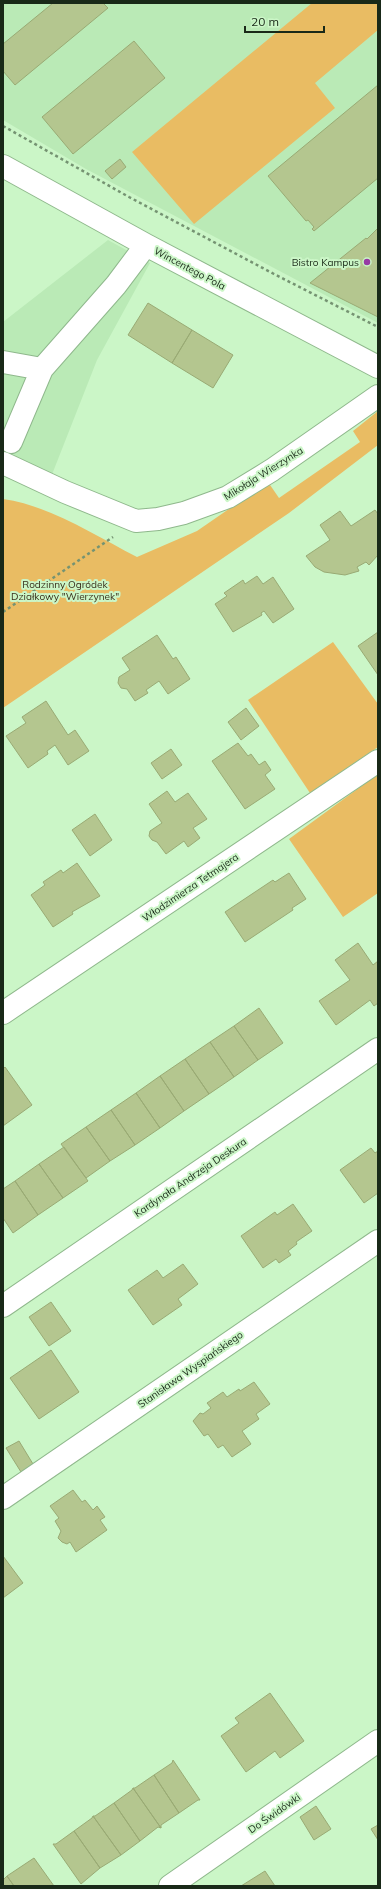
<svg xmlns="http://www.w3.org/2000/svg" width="381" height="1889" viewBox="0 0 381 1889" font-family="Mulish,sans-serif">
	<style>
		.built { fill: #baeab6 }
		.green { fill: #e9bc63 }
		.building { fill: #b4c68f; stroke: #99aa74 }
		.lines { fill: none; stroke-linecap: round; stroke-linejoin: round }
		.minor-casing { stroke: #8fb88c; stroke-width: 24 }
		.path { stroke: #759372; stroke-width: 2.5; stroke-dasharray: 3 3; stroke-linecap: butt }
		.minor { stroke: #fff; stroke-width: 22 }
		.poi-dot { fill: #973aa4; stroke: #cbf6c7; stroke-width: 1.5 }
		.labels { text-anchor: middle; stroke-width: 4; stroke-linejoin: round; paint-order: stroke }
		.poi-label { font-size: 10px; fill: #192918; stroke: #cbf6c7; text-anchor: end }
		.street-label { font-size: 10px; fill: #192918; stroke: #cbf6c7 }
		.park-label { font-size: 10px; fill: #382e1b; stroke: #cbf6c7 }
	</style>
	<rect width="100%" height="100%" fill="#cbf6c7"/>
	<path class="built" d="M3,3H378V323L86,169L3,120Z
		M108,240L150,263L97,360L51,477L3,454V322Z"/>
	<path class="green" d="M312,3H378V30L315,83L335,108L194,224L132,152Z
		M378,411V445L289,513L3,708V499C51,506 94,535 137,557L197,531L268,482L279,498L360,442L353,431Z
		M333,642L378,704V747L310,793L248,700Z
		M378,774V893L343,917L289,839Z"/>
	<path class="building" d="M53,3H103L108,8L15,85L3,71V44Z
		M134,41L165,78L73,154L42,117Z
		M378,85V178L314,231L312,229L314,227L308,220L306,221L268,176Z
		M120,159L126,167L112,179L105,171Z
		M378,228V317L310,283L366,238L367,239Z
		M148,303L192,330L172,363L128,335Z
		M192,330L233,355L213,388L172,363Z
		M375,510L378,514V555L369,565L366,562L357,567L359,571L345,575L324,572L315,567L306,556L330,540L320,525L340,511L351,526Z
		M257,576L263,584L273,577L294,609L273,623L264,611L261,613L262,615L233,632L215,604L227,596L224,593L243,580L245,584Z
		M378,632V675L358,646Z
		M157,635L173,659L176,657L190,679L168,694L159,681L146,690L148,693L135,701L127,689L121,688L118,683L119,677L130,670L122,658Z
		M46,701L68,735L75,730L89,751L68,765L55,745L47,751L48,754L28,768L6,736L26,723L22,717Z
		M246,708L259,726L241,740L228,722Z
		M238,743L248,756L251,754L259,765L265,761L271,770L265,775L275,789L245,809L212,761Z
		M171,749L182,765L162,779L151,763Z
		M167,791L175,802L188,793L207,819L193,828L200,838L188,847L184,841L166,854L157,842L152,840L149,836L150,831L162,823L149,804Z
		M95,814L112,840L90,856L72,830Z
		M77,863L100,896L72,912L73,914L53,927L31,895L45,885L43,882L61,870L63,873Z
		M289,873L306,899L292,908L293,910L245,942L225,912L273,880L275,882Z
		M358,943L373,965L378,961V1003L374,1006L370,1000L336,1025L319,1001L350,980L335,960Z
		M259,1008L283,1043L258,1060L234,1026Z
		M234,1026L258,1060L234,1077L210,1042Z
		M210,1042L234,1077L209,1094L185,1059Z
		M185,1059L209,1094L184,1111L160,1076Z
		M5,1067L32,1105L3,1126V1069Z
		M160,1076L184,1111L160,1128L136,1093Z
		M136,1093L160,1128L135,1145L111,1110Z
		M111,1110L135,1145L110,1161L86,1127Z
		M86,1127L110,1161L86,1178L61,1144Z
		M64,1147L88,1181L63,1198L39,1164Z
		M371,1148L375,1153L378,1151V1193L364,1203L340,1170Z
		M39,1164L63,1198L38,1215L15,1181Z
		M15,1181L38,1215L13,1233L3,1218V1189Z
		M293,1204L312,1231L296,1242L297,1244L288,1251L291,1255L279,1263L276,1259L263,1268L241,1236L275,1212L277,1215Z
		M183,1264L198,1284L178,1299L182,1305L153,1325L128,1290L157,1270L163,1278Z
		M51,1302L71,1331L49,1346L29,1317Z
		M51,1350L79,1392L39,1419L10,1378Z
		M254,1382L270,1404L256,1414L259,1419L242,1431L251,1444L232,1457L223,1445L218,1448L208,1434L204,1436L193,1421L200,1413L203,1414L211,1408L207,1403L223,1392L227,1397L239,1389L240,1391Z
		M19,1441L33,1464L21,1472L6,1448Z
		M73,1490L82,1502L85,1500L93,1510L97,1506L105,1517L100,1520L107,1530L76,1552L70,1542L67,1544L62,1542L58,1538L61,1531L55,1521L59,1518L50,1506Z
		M3,1556L23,1583L3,1598Z
		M270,1693L304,1741L280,1758L275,1751L246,1772L221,1736L239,1723L235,1718Z
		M173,1760L200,1800H198L179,1813L154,1775L172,1763Z
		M154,1775L179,1813L161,1825V1828L133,1788H135Z
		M133,1788L161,1828L158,1827L140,1841L114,1803L132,1790Z
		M114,1803L140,1841L121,1855L93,1816H95Z
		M316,1806L331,1829L314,1840L300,1817Z
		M93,1816L121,1855L100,1868L74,1831L92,1818Z
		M378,1825V1840L371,1829Z
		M74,1831L100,1868L81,1884L53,1844H56Z
		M34,1858L54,1886H14L7,1876Z
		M265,1871L275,1886H241Z
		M7,1876L14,1886H3V1880Z"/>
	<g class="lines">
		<g class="minor-casing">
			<path id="minor" d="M3,166L146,245L378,367
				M3,362L42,369
				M11,442L42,369L116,285L146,245
				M3,463L65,492L136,521L158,519L184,513L228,497L272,470L378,396
				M3,1013L378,761
				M3,1306L378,1049
				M3,1498L378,1241
				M170,1886L378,1741"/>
		</g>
		<path class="path" d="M3,126L129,197L274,274L378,327
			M3,612L113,537"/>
		<use href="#minor" class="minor"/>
	</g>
	<circle class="poi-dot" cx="367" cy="262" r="4"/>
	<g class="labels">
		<g class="poi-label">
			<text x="359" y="266">Bistro Kampus</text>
		</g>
		<g class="street-label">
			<text transform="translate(190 268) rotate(28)" y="4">Wincentego Pola</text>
			<text transform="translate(263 473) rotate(-32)" y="4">Mikołaja Wierzynka</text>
			<text transform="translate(190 887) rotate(-34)" y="4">Włodzimierza Tetmajera</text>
			<text transform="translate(190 1177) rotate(-34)" y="4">Kardynała Andrzeja Deskura</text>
			<text transform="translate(190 1369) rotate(-35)" y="4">Stanisława Wyspiańskiego</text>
			<text transform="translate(274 1813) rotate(-35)" y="4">Do Świdówki</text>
		</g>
		<g class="park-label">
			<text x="65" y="588">Rodzinny Ogródek<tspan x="65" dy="12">Działkowy "Wierzynek"</tspan></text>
		</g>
	</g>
	<rect width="381" height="1889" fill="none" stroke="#192918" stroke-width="8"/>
	<path d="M245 26v6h79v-6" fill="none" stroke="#192918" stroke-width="2"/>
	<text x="251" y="26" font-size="12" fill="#192918" stroke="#cbf6c7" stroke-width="3" paint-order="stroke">20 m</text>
</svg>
